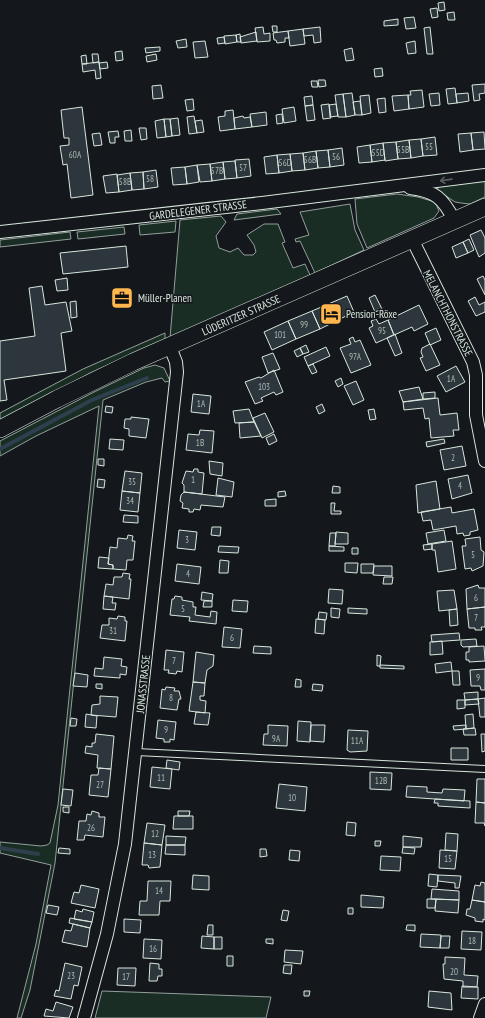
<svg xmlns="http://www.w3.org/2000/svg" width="485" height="1018" viewBox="0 0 485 1018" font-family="'PT Sans Narrow',sans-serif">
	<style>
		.green { fill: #1a2d24; stroke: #939e99 }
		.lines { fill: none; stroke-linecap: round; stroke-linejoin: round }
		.stream { stroke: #2f3f4d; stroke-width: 4 }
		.building { fill: #2c363c; stroke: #d8e6dc }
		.service-casing { stroke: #d8e6dc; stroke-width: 8 }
		.minor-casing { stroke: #d8e6dc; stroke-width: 14 }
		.secondary-casing { stroke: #d8e6dc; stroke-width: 18 }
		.service { stroke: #14181c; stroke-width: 6 }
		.minor { stroke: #14181c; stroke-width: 12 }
		.secondary { stroke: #14181c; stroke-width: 17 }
		.oneway { stroke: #59605f }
		.labels { text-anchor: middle; stroke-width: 3; stroke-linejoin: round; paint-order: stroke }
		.number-label { font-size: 9px; fill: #adbab4 }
		.street-label { font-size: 11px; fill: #d8e6dc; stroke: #14181c }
		.poi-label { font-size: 11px; fill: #d8e6dc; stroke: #14181c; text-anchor: start }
	</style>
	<rect width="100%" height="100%" fill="#14181c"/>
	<path class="green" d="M485,180V197L470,204L461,203L455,202L437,190L439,185Z
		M397,194L418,197L435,202L439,211L434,218L367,248L357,224L355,199Z
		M350,204L355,230L364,250L315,273L300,241L296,242L295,239L309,235L300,212Z
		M277,209L281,214L234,220L237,214Z
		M221,216L226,222L216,236L219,248L230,252L238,248L244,255H253L256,252L254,245L247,235L264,224H278L285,242L282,243L293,268L305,264L310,275L170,338L180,220Z
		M176,221L175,232L140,235L139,225Z
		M124,227L125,234L78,239L77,232Z
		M70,232L71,239L0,247V240Z
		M165,333V339L90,373L0,421V413L83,369Z
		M155,365L164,368L170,381L165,382L162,378L146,382L103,400L55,863L30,990L21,1018H17L36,944L51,865L0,853V842L41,846L47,845L50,843L58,805L99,406L36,436L0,456V441L94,392L144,368Z
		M102,991L271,997L266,1018H95Z"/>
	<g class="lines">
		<path class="stream" d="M0,449L92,400L147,378
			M0,848L38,854"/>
	</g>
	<path class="building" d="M444,2L445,10L439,11L438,3Z
		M437,8L438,17L432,18L430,9Z
		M454,12L455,20H448L447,13Z
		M414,17L416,28L406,29L404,18Z
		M398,19V25L384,26V21Z
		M272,26H277V32H273Z
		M263,27L264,34L270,33V41L257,42L255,28Z
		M320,27L321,42L314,43L313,35L304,36L303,29Z
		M430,27L433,54H427L424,28Z
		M303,29L305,44L290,46L288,31Z
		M288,31L289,38H285V42L277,43L276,40H274L273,33Z
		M256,32L257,41L241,43L240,37Z
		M240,34L241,42H237L236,35Z
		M236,35L237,42L225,44L224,36Z
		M224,37L225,43L218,44L217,38Z
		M186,39L187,47L178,48L176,41Z
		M205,41L208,57L195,58L193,42Z
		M415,41L416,53L408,54L406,43Z
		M160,47V51L146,53L145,48Z
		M352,48L354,60L346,61L344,50Z
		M122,51L123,60L116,61L115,52Z
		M92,54H98L99,62L93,63Z
		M156,54L157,60L147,62L146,56Z
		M86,55L87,64H82L81,56Z
		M99,62L101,78L96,79L95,70L83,72L82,64Z
		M107,62L108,68L100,69L99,63Z
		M382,68L383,76L375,77L374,69Z
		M318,80H325L326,86L319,87Z
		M311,81H317L318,87H312Z
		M485,84V93L479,94L480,100L474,101L472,85Z
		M161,85L163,98L153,99L152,86Z
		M455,88L457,103L448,104L446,89Z
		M422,90L424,107L409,109L408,95H411L410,91Z
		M352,93L355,115L346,117L343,94Z
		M439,93L440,105L431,106L429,94Z
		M468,93L469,101L457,103L456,94Z
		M343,94L346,117H338L335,95Z
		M369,95L371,113L362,115L360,96Z
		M408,95L409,109L394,111L392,96Z
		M312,96L313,105L305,106L304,97Z
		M385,98L386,112L379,113L377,99Z
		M193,99L194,110L187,111L185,100Z
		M360,101L362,115H355L353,102Z
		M329,104L331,118L323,119L321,105Z
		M336,104L338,116L330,117L329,105Z
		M313,105L315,120L307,121L305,106Z
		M82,107L93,195L71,198L67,164L63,165L60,146L69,145V138H64L61,110Z
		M294,107L296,121L284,123L282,109Z
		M233,110L235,129L220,131L218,117L225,116V111Z
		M266,112L267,125L252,127L250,114Z
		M282,114L283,123L277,124L276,115Z
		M194,116L197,133L189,134L187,117Z
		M243,116L244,118L250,117L252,127L235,129L234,118Z
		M178,118L180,135L172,136L170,119Z
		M164,119L166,137L157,138L155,121Z
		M164,119H170L172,136L166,137Z
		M202,120L204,132L197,133L195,121Z
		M139,128H146L147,139L141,140Z
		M131,130L132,141H125L124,131Z
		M118,131L119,137H115V143H110L108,132Z
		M484,132L485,149L473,150L471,133Z
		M100,133L102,145L94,146L92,134Z
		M471,133L473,150L460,152L458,134Z
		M435,137L437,155L423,156L421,139Z
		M421,139L423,156L411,158L409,140Z
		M409,140L411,158L398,159L396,142Z
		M396,142L398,159L385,161L383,143Z
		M383,143L385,160L372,162L370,145Z
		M370,145L372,162L359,163L357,147Z
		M342,148L344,165L330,167L328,150Z
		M328,150L330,167L318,168L316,151Z
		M316,151L318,168L305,170L303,153Z
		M303,153L305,170L292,171L290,154Z
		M290,154L292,171L279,173L277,155Z
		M277,155L279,173L266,174L264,157Z
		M249,159L251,176L237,178L235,160Z
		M235,161L237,178L225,179L223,162Z
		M223,162L225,179L212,181L210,164Z
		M210,164L212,181L200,182L197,165Z
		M197,165L199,182L187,184L185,167Z
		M185,167L187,184L173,185L171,168Z
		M156,170L158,187L144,189L143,172Z
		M143,172L144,189L132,190L130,173Z
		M130,173L132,190L119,192L117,175Z
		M117,174L119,192L106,193L103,176Z
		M481,230L485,238V253L479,257L470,235Z
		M469,239L474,250L468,253L463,242Z
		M463,242L468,253L456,258L452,247Z
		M126,246L128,267L63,274L60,253Z
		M483,276L485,280V295L477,279Z
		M67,278L68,290L57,291L55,280Z
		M42,286L45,305L66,302L72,331L61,333L66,371L4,380L7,400L0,401V341L35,336L29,288Z
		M375,295L382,309L375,312L369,298Z
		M347,296L354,312L320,329L312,311Z
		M475,297L479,305L485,302V312L476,316L468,301Z
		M76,301L77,317L71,318L70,302Z
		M419,305L428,324L414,331L412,327L394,335L388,320Z
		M312,311L320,329L296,339L288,321Z
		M376,319L379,324L388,320L394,335L376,343L369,328L373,326L371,321Z
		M288,321L296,339L272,350L264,332Z
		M436,328L441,340L430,345L425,333Z
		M395,334L402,353L395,356L387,338Z
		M353,337L355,342L360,340L371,365L351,373L340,348L351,344L349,339Z
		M430,344L440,365L426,371L420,358L423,357L421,352L422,348Z
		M306,345L309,352L303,354L300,348Z
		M326,347L330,356L308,366L304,357Z
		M300,348L303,354L297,357L294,351Z
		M273,353L280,369L268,373L262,357Z
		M313,364L317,372L312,374L308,366Z
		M456,366L465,382L446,392L437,376Z
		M274,370L283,392L276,395L274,392L261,398L263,401L255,404L245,382L259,377L261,378Z
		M341,378L343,384L338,387L335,381Z
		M356,381L364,400L353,405L344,386Z
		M419,387L423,399L403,402L399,391Z
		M435,392V398L423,399V393Z
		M193,394L211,396L209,414L191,412Z
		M438,398L440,415L457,413L459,430H453L454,436L431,438L429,418L425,419L423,408L404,410L403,402Z
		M322,404L325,411L319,414L316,407Z
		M106,406L113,407L112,413L105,412Z
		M249,409L254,422L235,423L233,411Z
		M374,409L376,419L370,420L368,410Z
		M265,413L274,432L262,438L253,418Z
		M131,417L149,419L146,438L129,436V429L124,428L125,419H131Z
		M254,422L261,436L240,438L239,423Z
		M200,430L214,431L212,453L186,450L188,434L199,435Z
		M274,434L277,441L269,445L266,438Z
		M110,439L124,440L123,450L109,449Z
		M444,439L445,443L427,447L426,442Z
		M462,446L466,466L444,470L440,450Z
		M98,459H104V466L98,465Z
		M209,461L223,463L222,476L210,474Z
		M194,469H198V472L204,473L202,494L184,492V485L182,483L186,471L193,472Z
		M125,471L142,473L140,493L122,491Z
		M468,475L472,493L452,499L448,479Z
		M218,478L234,482L232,497L216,495Z
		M98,479L105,480L104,488L97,487Z
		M436,481L440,509L418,513L416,485Z
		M333,486L340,487V493H332Z
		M122,491L140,493L138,512L120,510Z
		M285,491L286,496L278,497V492Z
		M184,492L225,497L223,507L201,505L200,510L194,509L193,512H189V509L182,508L183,503L180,501L181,495Z
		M276,499V506H265V500Z
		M331,503H335L334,511H341V514H331Z
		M451,507L452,513L474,509L478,530L470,532V535L464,536L463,533L457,534L456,526L433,530L431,520L423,521L421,512Z
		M124,515L138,516V523L123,522Z
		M212,527H221L220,536L211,535Z
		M179,530L197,532L195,550L177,548Z
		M444,530L446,541L428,544L426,533Z
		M336,532L348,533V544H335Z
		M330,533H336L335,546H329Z
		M128,535L133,536L132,541H135L133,560H127L126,570L113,569V565L108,564L110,547L117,548L118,538L127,539Z
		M480,537L481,550L484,552L483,566L472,571L471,568L465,569L462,546H466L465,539Z
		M452,541L456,569L438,572L435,550H432V544Z
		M432,544V549L424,550L423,545Z
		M219,546L239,547L238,553L218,552Z
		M329,546L344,547V551H329Z
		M352,548H358V554H352Z
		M99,557L109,558L108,564L113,565V569L98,568Z
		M220,560L229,561L228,573H219Z
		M345,563H358L357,573L345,572Z
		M177,564L201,567L199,584L175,581Z
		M361,564H374L373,573H361Z
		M374,566H392V576L373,575Z
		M123,573L130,574L129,579H131L129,599L104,596L106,584L113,585L114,577H122Z
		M384,577H393L392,584H383Z
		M478,585L479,588H485V607L467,609L466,589Z
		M329,589L343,590L342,604L328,603Z
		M454,590L457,609L439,611L437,591Z
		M202,592L213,594L212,601L201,600Z
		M104,596L113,597L112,603H116L115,610L103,609Z
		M175,596L182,597V600L193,602V607H196L195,615L210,617L211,611L217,612L216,624L189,621L190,617L170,615L172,599H174Z
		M233,600L248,601L247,612L232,611Z
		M204,601H212V607H203Z
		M485,607V627H481L482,630H475V628H469L467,609Z
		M331,608L340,609L339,618L331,617Z
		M348,608L367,609V614L348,613Z
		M457,609L458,625L450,626L449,610Z
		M319,612L327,613L326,620L318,619Z
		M118,616L125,617V621H127L125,641L100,638L102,625H109V618L117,619Z
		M316,619L325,620L324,634L315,633Z
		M224,627L242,629L240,648L222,647Z
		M459,633L460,640L432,642L431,635Z
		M476,639L477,646L463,647L461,645V640Z
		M442,641L443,654L430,655V642Z
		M254,646L271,647V654L253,653Z
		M484,646L485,661L469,662V660H466V652H469V647Z
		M166,650L184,652L182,672L177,671L176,674L168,673L169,670H164Z
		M196,652L214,655L213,666L207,670L205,683L193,682Z
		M377,655L381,656L380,666H377Z
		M104,657L122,659L121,666L127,667L126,675L120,674V678L94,676L95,668L103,669Z
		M451,662L452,671L436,673L435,664Z
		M380,665L404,666V669L380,668Z
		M485,669V690H481L480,686H471L470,670Z
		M452,671H459L460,685H453Z
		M75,673L88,675L87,687L73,686Z
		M296,679L301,680V687H295Z
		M193,682L205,683L204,696H200V700L206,701L205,713L189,711Z
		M96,684H102V689L96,688Z
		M313,684L323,685L322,691L312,690Z
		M166,687L175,688L174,691H179L181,699H179L177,710L160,708L162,689L165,690Z
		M478,692V699L465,700L464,693Z
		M100,696L118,697L116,717L91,715L92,705L100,704Z
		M485,698V717H480L478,699Z
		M478,699L479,704L465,705V700Z
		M457,700H465V708L457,709Z
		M196,712L210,713L208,725L194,724Z
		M86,714L97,716L96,728L85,727Z
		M473,714L474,728L466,729L465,715Z
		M71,718L77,719L76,726H70Z
		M158,720L176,722L174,740L170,739V742H164V739L156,738Z
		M298,721L311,722L310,742L297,741Z
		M268,725L288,726L287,746L263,745L264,734H268Z
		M311,725H325L324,742L310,741Z
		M466,725V729L454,730L453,726Z
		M475,728L476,735H464L463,729Z
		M348,730L368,731L367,751L350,752L347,750Z
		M96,734L114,736L111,769L97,768L98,755L85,753L86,746L92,747V743H95Z
		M481,734H485V751L482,752Z
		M451,748H468V760H451Z
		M167,760L180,762L179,770L166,768Z
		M152,767L172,769L170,789L150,787Z
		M99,768L111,769L108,797L89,795L91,775H98Z
		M370,772L392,773L391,790L370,789Z
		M477,779H485V803L476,802Z
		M279,784L307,787L305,811L276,808Z
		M407,786L427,787V792L442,793L443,789L465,790L464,801L406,797Z
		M63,789L73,790L71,806L61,805Z
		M435,799L470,801V808L438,806V803H434Z
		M476,802L485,803V826L484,823H475Z
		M63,807H69V813L63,812Z
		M92,811L99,813V817H105L103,837L85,835L84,840H77L79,821H86L87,814L91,815Z
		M178,811H190L189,816H178Z
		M174,816H193V829H173Z
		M347,822L356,823L355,836L346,835Z
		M147,823L165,825L162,845L144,843Z
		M446,833L458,834L457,851L445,850Z
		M166,836L186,837L185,845H166Z
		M403,836L422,838L421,847H403Z
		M375,841H381L380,846H375Z
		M144,843L162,845L160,867L149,868L148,865H142Z
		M166,845H185V855L165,854Z
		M403,847L415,848L414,854L402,853Z
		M59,848L70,849V854L58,853Z
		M260,849H266L267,856L260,857Z
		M290,850L300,851L299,861L289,860Z
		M440,850L457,851L455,869L439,868Z
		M381,856L401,857L400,871L380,870Z
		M429,874L438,875L437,887L428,886Z
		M193,875L209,876V890L192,889Z
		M438,875L461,876L459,888H455V883L438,881Z
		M148,881H171L170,901H160L159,915H139L140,901H147Z
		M481,882L485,883V902L472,900L475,885L480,886Z
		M81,885L99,889L95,908L71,903L74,892L79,893Z
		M432,889L459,891V900L431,899Z
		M361,895L384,897L383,908L361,907Z
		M427,899H436L435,908H427Z
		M436,899L459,900L458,913L435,911Z
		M472,900L485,902V920L483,919V922L475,921V918L466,915L467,909H470Z
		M48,905L59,907L57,915L46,913Z
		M348,908H353V914H348Z
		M83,909L94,912L92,922L74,919L76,910L82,912Z
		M283,910L289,911L287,921L281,920Z
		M70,918L92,922L90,928L69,923Z
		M124,919L141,920L140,933L124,932Z
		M73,924L90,928L87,947L62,942L65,930L71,931Z
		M208,925H213V935H207Z
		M407,925H415V931L406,930Z
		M462,931L482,932L481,950L461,949Z
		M421,934L441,935L440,948L420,947Z
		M202,936L214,937V949L201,948Z
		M441,936H450L449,948H440Z
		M214,937H222V949H214Z
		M144,939L162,940L161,959L143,958Z
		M266,939H273V944L266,943Z
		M285,950L303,951L301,964L284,962Z
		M227,956H233V966H227Z
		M445,957L465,958L464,975L478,976L477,987H463V981L444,979L443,964H445Z
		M65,963L82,967L78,986L74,985L71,999L54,996L56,990L59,991Z
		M150,963L159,964V969H162V976H158L157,981H149Z
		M284,965H292L291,974L283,973Z
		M118,968H136L135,986L117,985Z
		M462,986L478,987V999L461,998Z
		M304,991H310L309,996H304Z
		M429,991L451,993L452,1010L428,1007Z
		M56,1002L73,1007L69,1018L44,1016L46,1009L53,1011Z"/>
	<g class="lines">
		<g class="service-casing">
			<path id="service" d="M136,752L485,769"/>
		</g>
		<g class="minor-casing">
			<path id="minor" d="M410,188C435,191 443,198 454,220
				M0,232L262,203L485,175
				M412,239L473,362L476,375V415L485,461
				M84,1018L107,934L125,844L177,372L176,362L170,347
				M480,1018L485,1004"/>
		</g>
		<g class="secondary-casing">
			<path id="secondary" d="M0,429L57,399L133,362L485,207"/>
		</g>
		<use href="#service" class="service"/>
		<use href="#minor" class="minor"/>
		<use href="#secondary" class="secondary"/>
	</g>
	<defs><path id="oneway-shaft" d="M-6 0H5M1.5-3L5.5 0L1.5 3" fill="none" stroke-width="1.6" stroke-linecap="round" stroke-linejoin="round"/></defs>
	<use class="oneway" href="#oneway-shaft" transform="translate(446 180) rotate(172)"/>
	<defs>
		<g id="office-square" transform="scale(1.15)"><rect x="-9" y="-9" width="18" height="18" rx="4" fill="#ffb74d" stroke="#14181c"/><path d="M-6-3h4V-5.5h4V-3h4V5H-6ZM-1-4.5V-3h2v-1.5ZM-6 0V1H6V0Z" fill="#111"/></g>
		<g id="hotel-square" transform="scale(1.15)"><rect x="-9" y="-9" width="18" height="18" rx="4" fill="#ffb74d" stroke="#14181c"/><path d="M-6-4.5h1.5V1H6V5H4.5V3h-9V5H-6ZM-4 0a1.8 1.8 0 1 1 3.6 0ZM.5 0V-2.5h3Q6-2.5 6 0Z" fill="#111"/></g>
	</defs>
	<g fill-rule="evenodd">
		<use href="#office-square" x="122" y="298"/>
		<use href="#hotel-square" x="331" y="314"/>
	</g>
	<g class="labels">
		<g class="number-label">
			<text x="429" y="150">55</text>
			<text x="403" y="153">55B</text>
			<text x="378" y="156">55D</text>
			<text x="75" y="158">60A</text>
			<text x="336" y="160">56</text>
			<text x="310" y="163">56B</text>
			<text x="285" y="166">56D</text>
			<text x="243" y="171">57</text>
			<text x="217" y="174">57B</text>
			<text x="150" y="182">58</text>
			<text x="125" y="185">58B</text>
			<text x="304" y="328">99</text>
			<text x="382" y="334">95</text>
			<text x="280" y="338">101</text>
			<text x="355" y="360">97A</text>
			<text x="451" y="382">1A</text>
			<text x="264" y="390">103</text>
			<text x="201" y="407">1A</text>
			<text x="200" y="446">1B</text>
			<text x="453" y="461">2</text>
			<text x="193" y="483">1</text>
			<text x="132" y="485">35</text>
			<text x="460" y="489">4</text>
			<text x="130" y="504">34</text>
			<text x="187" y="543">3</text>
			<text x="473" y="558">5</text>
			<text x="188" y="577">4</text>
			<text x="476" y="601">6</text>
			<text x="183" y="612">5</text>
			<text x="476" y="621">7</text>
			<text x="113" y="634">31</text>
			<text x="232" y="641">6</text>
			<text x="174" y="664">7</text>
			<text x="478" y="681">9</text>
			<text x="171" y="701">8</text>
			<text x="166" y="733">9</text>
			<text x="276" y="742">9A</text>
			<text x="357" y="744">11A</text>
			<text x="161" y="781">11</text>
			<text x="381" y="784">12B</text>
			<text x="100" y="788">27</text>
			<text x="292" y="801">10</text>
			<text x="91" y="831">26</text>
			<text x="155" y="837">12</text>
			<text x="152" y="858">13</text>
			<text x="448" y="862">15</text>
			<text x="159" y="894">14</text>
			<text x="472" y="944">18</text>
			<text x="153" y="952">16</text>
			<text x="454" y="975">20</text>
			<text x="71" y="979">23</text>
			<text x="126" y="980">17</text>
		</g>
		<g class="street-label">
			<text transform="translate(198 210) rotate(-7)" y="4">GARDELEGENER STRASSE</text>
			<text transform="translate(448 313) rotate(63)" y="4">MELANCHTHONSTRASSE</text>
			<text transform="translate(241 315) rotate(-24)" y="4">LÜDERITZER STRASSE</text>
			<text transform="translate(143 684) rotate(-84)" y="4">JONASSTRASSE</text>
		</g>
		<g class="poi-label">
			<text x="138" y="302">Müller-Planen</text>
			<text x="346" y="318">Pension-Röxe</text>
		</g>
	</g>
</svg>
